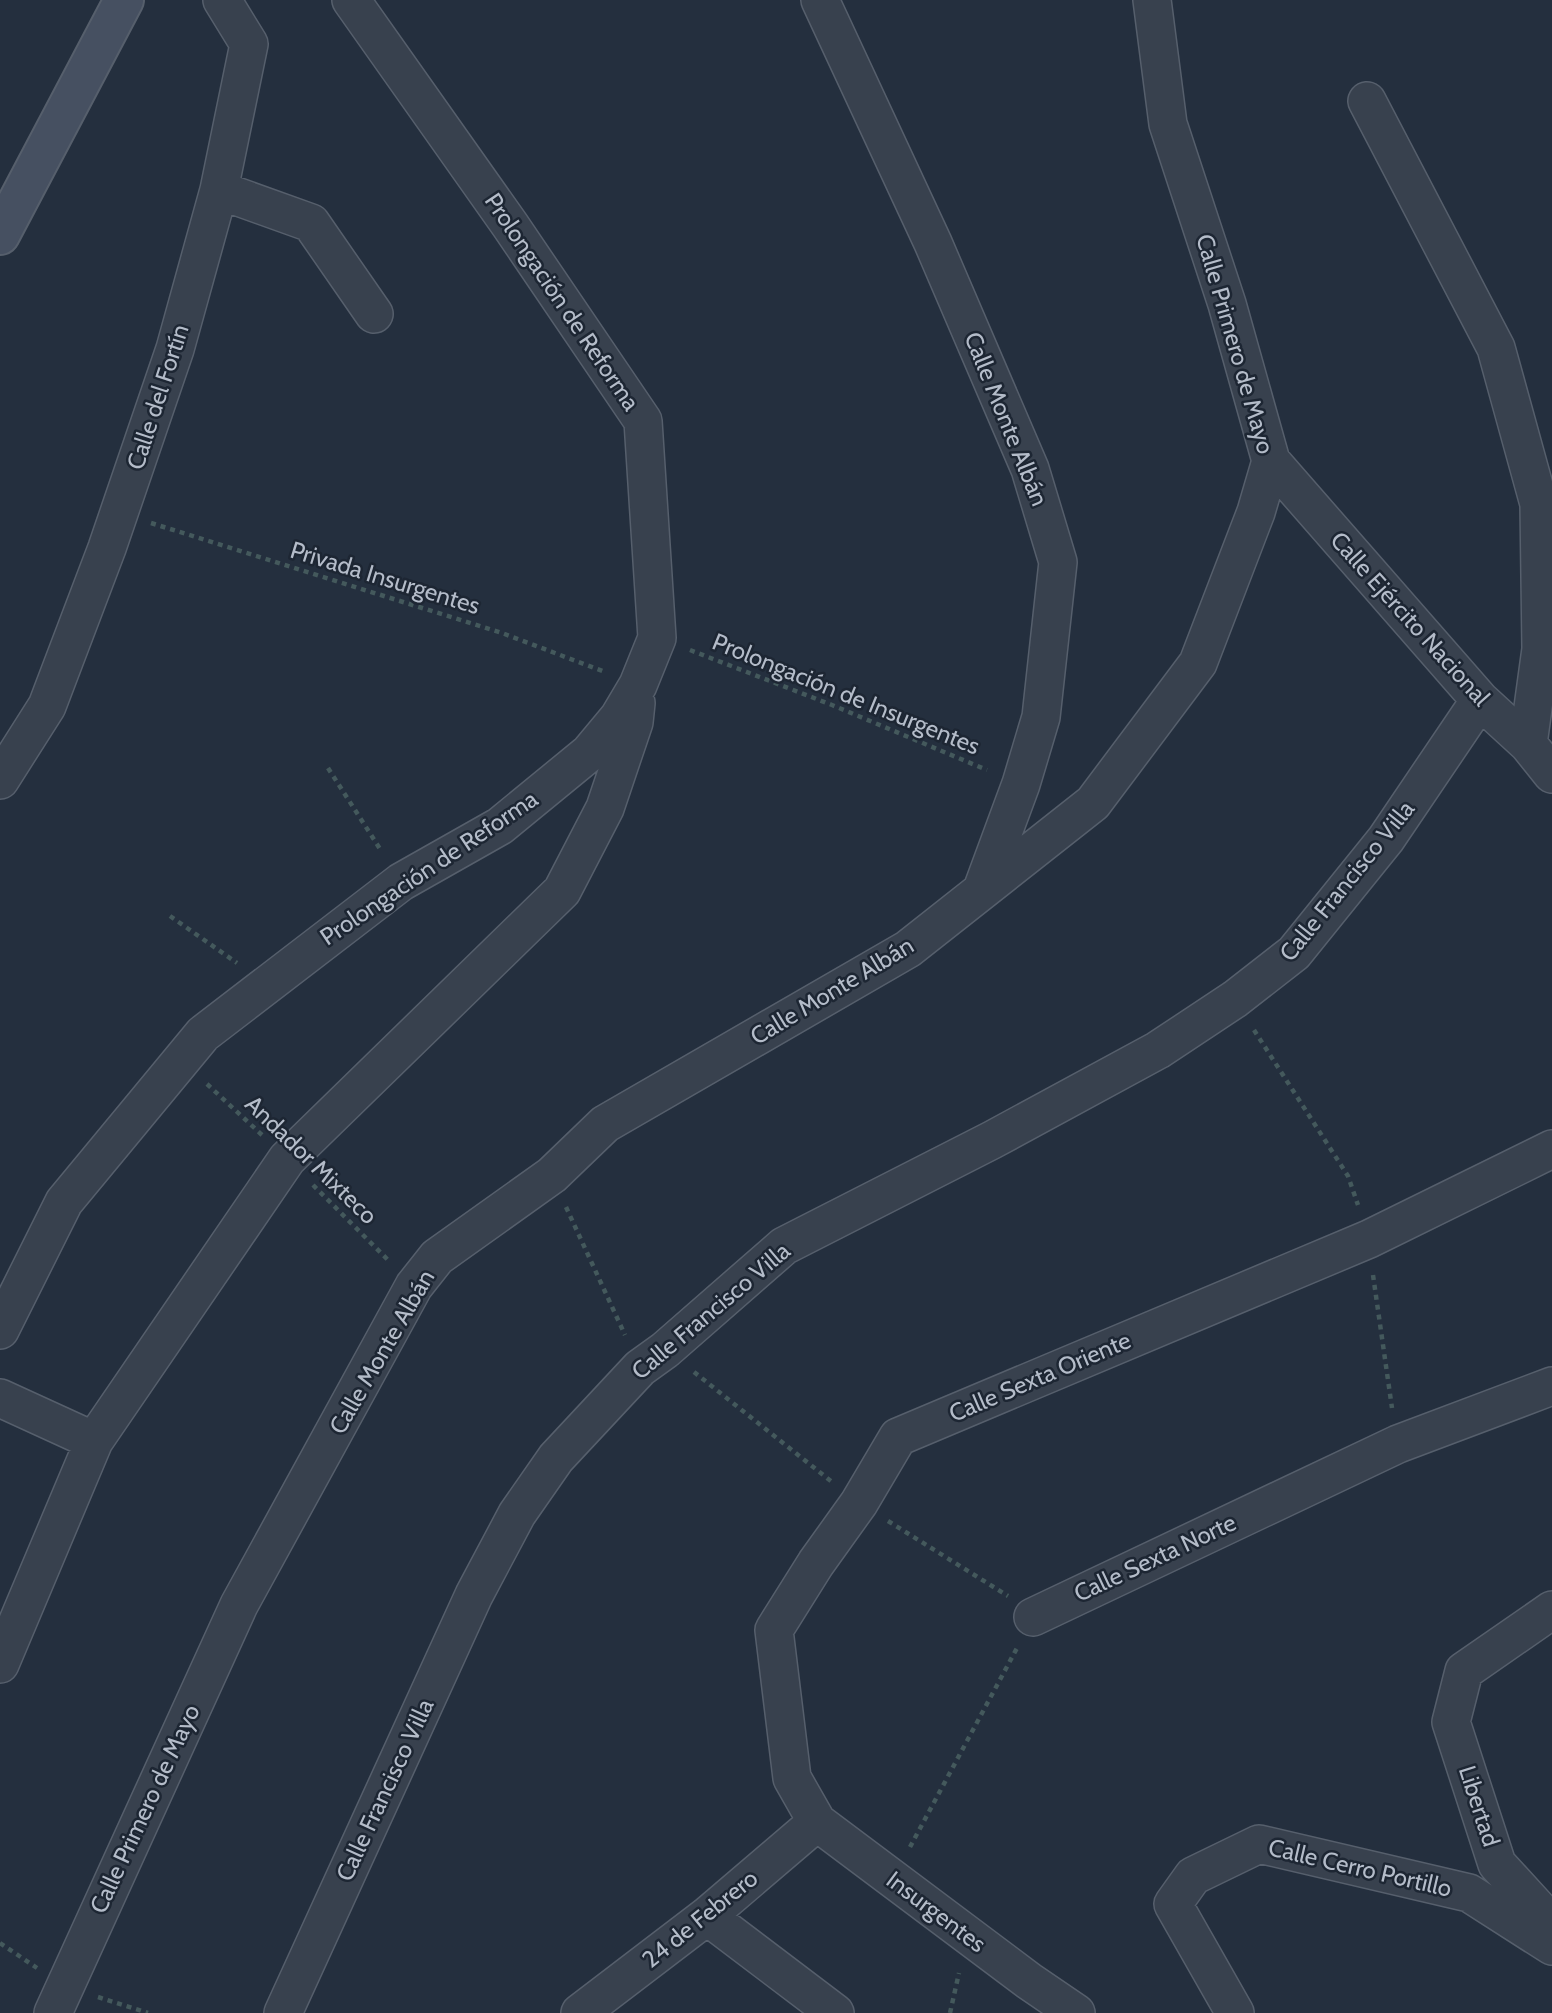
<svg xmlns="http://www.w3.org/2000/svg" width="1552" height="2013" viewBox="0 0 1552 2013" font-family="Cabin,sans-serif">
	<style>
		.lines { fill: none; stroke-linecap: round; stroke-linejoin: round }
		.street-casing { stroke: #565f6c; stroke-width: 40 }
		.secondary-casing { stroke: #565f6c; stroke-width: 42 }
		.path { stroke: #44595c; stroke-width: 4.5; stroke-dasharray: 5 5; stroke-linecap: butt }
		.street { stroke: #38414e; stroke-width: 37 }
		.secondary { stroke: #465061; stroke-width: 38 }
		.labels { text-anchor: middle; stroke-width: 5; stroke-linejoin: round; paint-order: stroke }
		.street-label { font-size: 24px; fill: #b4bcc9; stroke: #1d2633 }
	</style>
	<rect width="100%" height="100%" fill="#242f3e"/>
	<g class="lines">
		<g class="street-casing">
			<path id="street" d="M820,0L933,243L1030,469L1058,562L1041,717L1021,784L983,887
				M1367,101L1496,348L1539,504L1541,649L1528,744
				M219,190L311,223L374,314
				M1271,461L1480,700L1528,744L1552,774
				M0,780L47,706L107,548L175,349L219,190L249,44L222,0
				M0,1330L64,1202L203,1034L401,882L500,826L589,753L619,717L638,685L657,638L643,421L510,225L351,0
				M0,1398L94,1441
				M1552,1610L1464,1671L1451,1722L1497,1864L1552,1924
				M1033,1617L1398,1444L1552,1386
				M0,1664L94,1441L287,1159L562,891L605,808L634,722L636,703
				M707,1916L835,2013
				M53,2013L239,1605L414,1286L437,1257L552,1175L605,1124L908,949L1093,803L1198,663L1256,512L1271,461L1227,304L1168,124L1152,0
				M283,2013L474,1595L517,1514L556,1458L640,1368L665,1350L784,1246L992,1140L1158,1050L1235,999L1294,953L1386,839L1480,700
				M580,2013L707,1916L817,1822
				M1076,2013L1029,1981L817,1822L792,1778L774,1630L816,1563L859,1503L898,1437L1369,1239L1552,1149
				M1235,2013L1173,1904L1193,1876L1259,1844L1469,1893L1552,1946"/>
		</g>
		<g class="secondary-casing">
			<path id="secondary" d="M0,235L124,0"/>
		</g>
		<path class="path" d="M151,523L502,633L605,672
			M690,650L832,705L987,770
			M328,768L382,852
			M170,916L237,963
			M1254,1030L1348,1176L1358,1205
			M207,1084L262,1135
			M313,1185L389,1261
			M566,1207L625,1335
			M1373,1275L1392,1408
			M694,1372L832,1482
			M888,1521L1008,1596
			M910,1847L1017,1648
			M0,1943L37,1968
			M98,1997L148,2013
			M950,2013L959,1973"/>
		<use href="#street" class="street"/>
		<use href="#secondary" class="secondary"/>
	</g>
	<g class="labels">
		<g class="street-label">
			<text transform="translate(562 302) rotate(56)" y="8">Prolongación de Reforma</text>
			<text transform="translate(1235 344) rotate(74)" y="8">Calle Primero de Mayo</text>
			<text transform="translate(158 397) rotate(-72)" y="8">Calle del Fortín</text>
			<text transform="translate(1006 419) rotate(68)" y="8">Calle Monte Albán</text>
			<text transform="translate(385 578) rotate(17)" y="8">Privada Insurgentes</text>
			<text transform="translate(1410 619) rotate(48)" y="8">Calle Ejército Nacional</text>
			<text transform="translate(846 694) rotate(22)" y="8">Prolongación de Insurgentes</text>
			<text transform="translate(429 868) rotate(-34)" y="8">Prolongación de Reforma</text>
			<text transform="translate(1347 881) rotate(-51)" y="8">Calle Francisco Villa</text>
			<text transform="translate(832 991) rotate(-31)" y="8">Calle Monte Albán</text>
			<text transform="translate(311 1160) rotate(44)" y="8">Andador Mixteco</text>
			<text transform="translate(711 1311) rotate(-40)" y="8">Calle Francisco Villa</text>
			<text transform="translate(382 1352) rotate(-60)" y="8">Calle Monte Albán</text>
			<text transform="translate(1040 1377) rotate(-23)" y="8">Calle Sexta Oriente</text>
			<text transform="translate(1155 1558) rotate(-25)" y="8">Calle Sexta Norte</text>
			<text transform="translate(385 1790) rotate(-65)" y="8">Calle Francisco Villa</text>
			<text transform="translate(1479 1806) rotate(72)" y="8">Libertad</text>
			<text transform="translate(145 1809) rotate(-65)" y="8">Calle Primero de Mayo</text>
			<text transform="translate(1360 1868) rotate(13)" y="8">Calle Cerro Portillo</text>
			<text transform="translate(936 1912) rotate(37)" y="8">Insurgentes</text>
			<text transform="translate(700 1919) rotate(-39)" y="8">24 de Febrero</text>
		</g>
	</g>
</svg>
